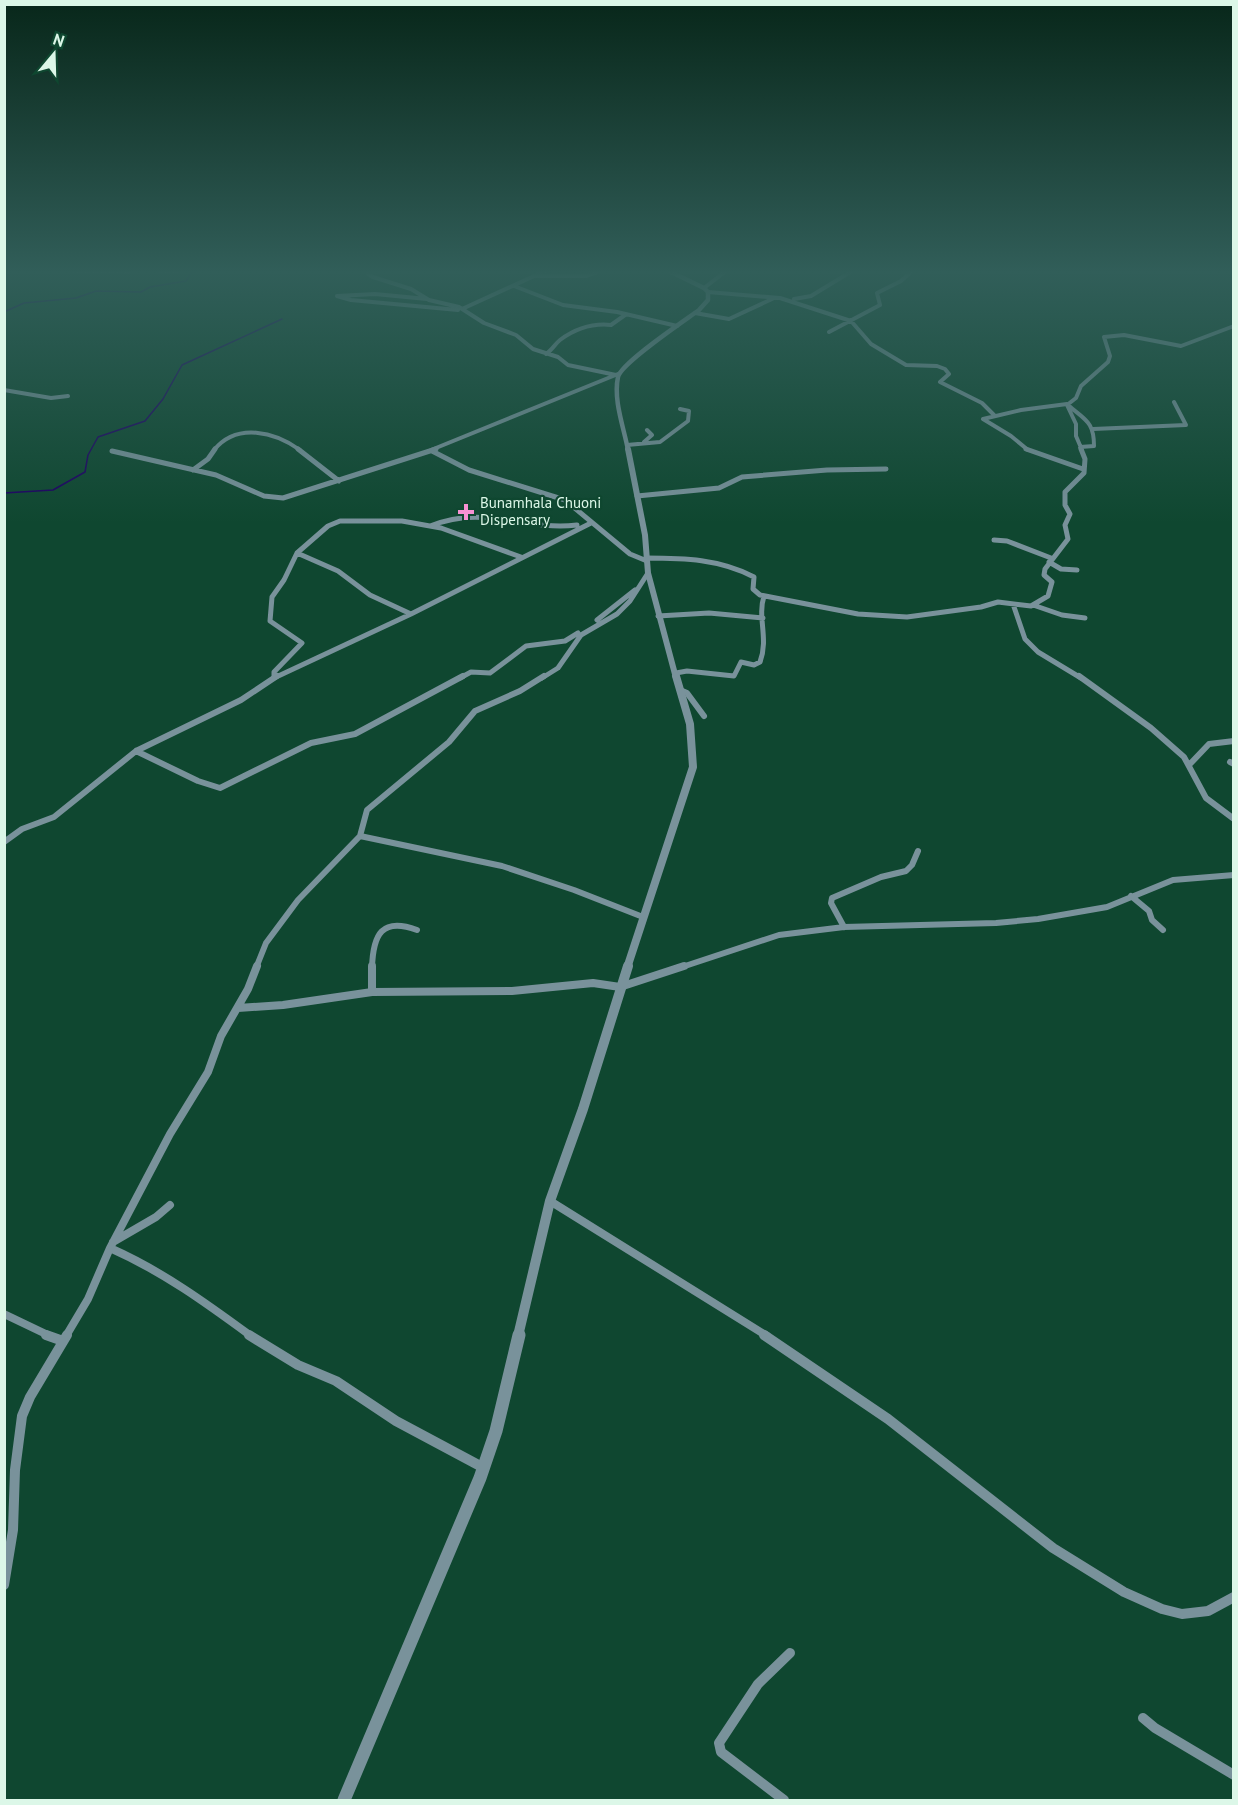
<svg xmlns="http://www.w3.org/2000/svg" width="1238" height="1805" viewBox="0 0 1238 1805" font-family="'PT Sans',sans-serif">
	<style>
		.lines { fill: none; stroke-linecap: round; stroke-linejoin: round }
		.stream { stroke: #1e0063; stroke-width: 1.5 }
		.minor-far4 { stroke: #79929b; stroke-width: 4 }
		.minor-far3 { stroke: #79929b; stroke-width: 5 }
		.minor-far2 { stroke: #79929b; stroke-width: 6 }
		.minor-far1 { stroke: #79929b; stroke-width: 8 }
		.minor { stroke: #79929b; stroke-width: 10 }
		.tertiary-far4 { stroke: #79929b; stroke-width: 4.5 }
		.tertiary-far3 { stroke: #79929b; stroke-width: 6 }
		.tertiary-far2 { stroke: #79929b; stroke-width: 8 }
		.tertiary-far1 { stroke: #79929b; stroke-width: 10 }
		.tertiary { stroke: #79929b; stroke-width: 13 }
		.poi-dot { fill: #f591d2; stroke: #0f4730; stroke-width: 2 }
		.labels { text-anchor: middle; stroke-width: 4.5; stroke-linejoin: round; paint-order: stroke }
		.far-poi-label { font-size: 15px; fill: #dcf7e8; stroke: #0f4730; text-anchor: start }
	</style>
	<rect width="100%" height="100%" fill="#0f4730"/>
	<g class="lines">
		<path class="stream" d="M4,312L24,303L76,298L96,291L141,292L150,287L186,281L191,273L198,271
			M4,493L53,490L85,472L88,455L98,437L145,421L163,399L182,365L282,319"/>
		<path class="minor-far4" d="M73,271L130,272
			M159,271H179
			M370,271L368,274L373,277L411,289L429,300L459,307L484,323L516,335L533,349L558,357L568,365L616,375
			M537,276H586L600,271
			M514,286L563,305L617,312L677,326
			M704,288L726,271
			M708,292L780,298L851,321L871,344L906,365L937,366L945,369L949,374L940,382L982,403L994,415
			M427,299L375,294L337,296L351,300L458,310
			M794,299L811,296L852,271
			M462,309L545,271
			M695,313L729,319L772,299
			M829,332L880,305L877,293L901,281L912,271
			M546,354C552,350 555,344 560,340C575,329 592,323 611,325L625,315
			M4,390L51,398L68,396
			M1093,429L1186,425L1174,402
			M644,442L652,435L647,430
			M627,445L660,442L688,421L689,411L680,409
			M214,450C237,422 275,432 300,450
			M431,450L618,374
			M1028,450L1011,436L983,419L1021,410L1067,404C1084,420 1094,420 1094,446L1080,447
			M1082,450L1076,436V424L1067,405L1076,398L1081,386L1108,362L1110,356L1104,337L1124,335L1181,346L1234,326"/>
		<path class="minor-far3" d="M298,449L339,481
			M1026,449L1083,469
			M112,451L216,475L264,496L283,498L436,449
			M432,451L469,470L565,500L630,554L647,561
			M193,470L208,459L215,449
			M637,496L719,488L742,477L827,470L886,469
			M430,526C486,504 521,531 577,525
			M994,540L1007,541L1051,558
			M297,553L338,571L370,595L411,614
			M646,558C684,558 720,559 754,577L753,589L760,595L858,614L907,617L981,607L998,602L1031,606L1048,596L1052,582L1044,575L1045,569L1068,539L1065,525L1070,514L1065,505V492L1084,473L1085,459L1081,449
			M1049,562L1061,569L1077,570
			M1013,604L1025,639L1038,652L1081,678
			M1033,605L1062,615L1085,618
			M658,616L709,613L763,618
			M597,620L635,590
			M676,673L687,671L734,676L741,662L754,665L760,662C769,638 757,618 764,596
			M274,678V672L302,643L270,621L272,597L284,580L297,553L328,526L340,521H402L441,528L521,557
			M274,678L411,614L591,523
			M460,678L471,672L490,673L526,646L565,641L578,633
			M542,678L558,668L581,635L617,614L630,601L648,573"/>
		<path class="minor-far2" d="M1079,676L1151,728L1184,757L1206,798L1234,819
			M680,690L687,693L704,716
			M136,751L198,781L220,788L311,743L355,734L463,676
			M1230,762L1234,764
			M1189,765L1209,744L1234,741
			M360,836L502,866L574,890L643,917
			M4,842L22,829L54,817L136,751L241,700L277,676
			M1131,896L1149,911L1152,920L1163,930
			M844,927L831,903L832,898L881,877L906,871L912,865L918,851
			M256,968L266,943L298,900L360,836L367,810L449,742L475,711L520,691L544,676
			M372,968C373,934 382,917 417,930
			M679,968L779,935L844,927L996,923L1038,919L1107,907L1173,880L1234,875"/>
		<path class="minor-far1" d="M372,966V992
			M238,1008L283,1005L372,992L512,991L593,983L620,987L684,966
			M550,1201L767,1336
			M113,1242L156,1217L170,1205
			M110,1248C162,1271 206,1303 251,1336
			M4,1314L50,1336
			M66,1336L88,1299L110,1248L170,1134L208,1072L221,1036L248,989L257,966"/>
		<path class="minor" d="M46,1335L63,1341
			M249,1335L298,1365L336,1381L396,1421L484,1468
			M764,1335L888,1419L1053,1548L1124,1592L1162,1609L1182,1614L1208,1611L1234,1597
			M4,1585L13,1530L15,1470L22,1416L30,1397L67,1335
			M1143,1718L1155,1728L1234,1775
			M784,1800L721,1752L719,1743L758,1684L790,1653"/>
		<path class="tertiary-far4" d="M628,450C624,428 613,400 618,377C621,363 684,321 699,310L708,300V292L704,288L669,271"/>
		<path class="tertiary-far3" d="M628,449L645,535L648,573L676,678"/>
		<path class="tertiary-far2" d="M627,968L693,767L690,724L676,676"/>
		<path class="tertiary-far1" d="M518,1336L550,1201L583,1109L628,966"/>
		<path class="tertiary" d="M344,1800L480,1478L496,1431L519,1335"/>
	</g>
	<linearGradient id="sky" x2="0" y2="1"><stop stop-color="#08271a"/><stop offset="0.52" stop-color="#315e59"/><stop offset="1" stop-color="#315e59" stop-opacity="0"/></linearGradient>
	<rect width="1238" height="523" fill="url(#sky)"/>
	<path class="poi-dot" d="M463 503h6v6h6v6h-6v6h-6v-6h-6v-6h6z"/>
	<g class="labels">
		<g class="far-poi-label">
			<text x="480" y="508">Bunamhala Chuoni<tspan x="480" dy="17">Dispensary</tspan></text>
		</g>
	</g>
	<rect width="1238" height="1805" fill="none" stroke="#dcf7e8" stroke-width="12"/>
	<g transform="translate(54 54) rotate(19)" stroke="#0f4730" stroke-width="4.5" paint-order="stroke">
	<path d="M0-4.5L10 22L0 15L-10 22Z" fill="#dcf7e8"/>
	<text y="-9" font-size="16" font-weight="bold" text-anchor="middle" fill="#dcf7e8">N</text>
	</g>
</svg>
